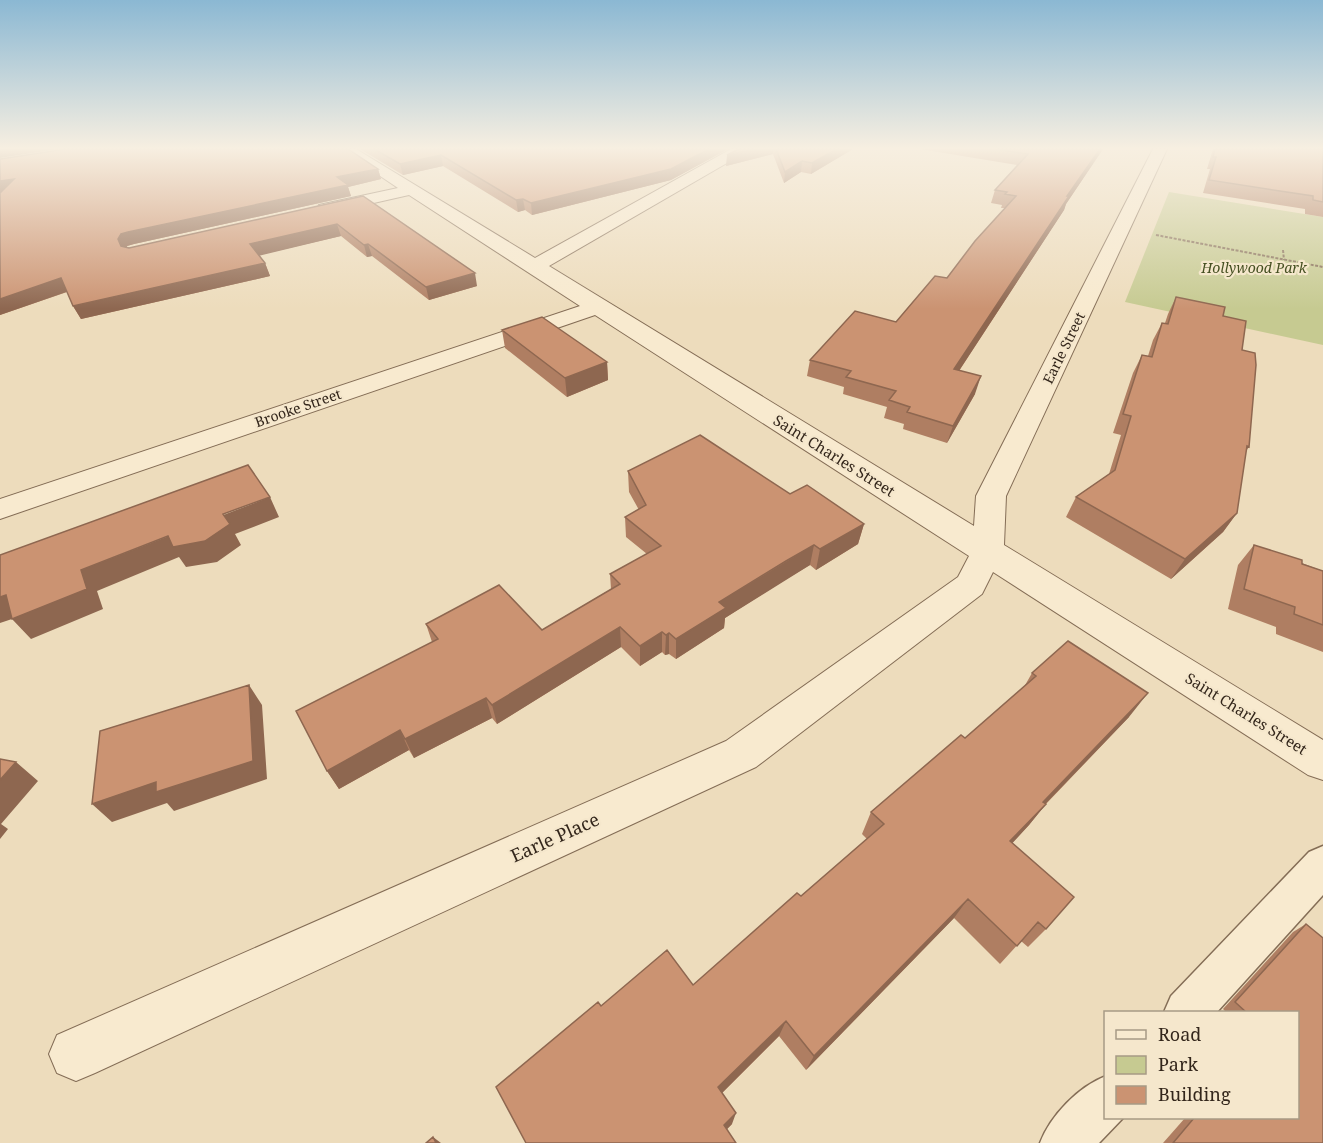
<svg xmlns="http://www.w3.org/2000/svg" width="1323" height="1143" viewBox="0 0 1323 1143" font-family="'Noto Serif',serif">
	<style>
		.green { fill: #c6ca91 }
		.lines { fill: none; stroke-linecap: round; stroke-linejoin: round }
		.lane-casing { stroke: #846d56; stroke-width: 3 }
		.street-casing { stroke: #846d56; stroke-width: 2 }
		.path { stroke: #846d56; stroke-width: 2; stroke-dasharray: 3 1.5; stroke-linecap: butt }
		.lane { fill: #f8eacf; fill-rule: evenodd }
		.street { fill: #f8eacf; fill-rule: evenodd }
		.wall { fill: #af7e62 }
		.shaded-wall { fill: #8e6750 }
		.building { fill: #cb9372; stroke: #8e6750; stroke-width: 1.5 }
		.labels { text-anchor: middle; stroke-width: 4.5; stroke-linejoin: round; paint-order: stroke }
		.far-park-label { font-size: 14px; font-style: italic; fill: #465022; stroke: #f5e7cc }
		.far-street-label { font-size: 14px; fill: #33261b; stroke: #f5e7cc }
		.street-label { font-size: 15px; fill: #33261b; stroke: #f5e7cc }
		.near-street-label { font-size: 18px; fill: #33261b; stroke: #f5e7cc }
	</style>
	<rect width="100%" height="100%" fill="#eddcbc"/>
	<path class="green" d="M1169,192L1323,217V345L1125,302Z"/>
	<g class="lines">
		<g class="lane-casing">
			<path id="lane" d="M1323,846V895L1217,1012H1164L1171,996L1309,852Z
				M1106,1076V1118H1123L1099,1143H1040C1051,1115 1078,1087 1106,1076Z"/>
		</g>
		<g class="street-casing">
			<path id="street" d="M340,149H356L535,258L731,149H748L746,152L549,266L974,526L976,496L1153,149H1167L1006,496L1004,545L1323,740V780L1308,775L993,572L982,594L756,767L95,1073L76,1081L57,1073L49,1054L57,1035L726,741L958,577L969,556L595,315L0,519V499L580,306L409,195L325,214L319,213L317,209L319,205L398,188Z"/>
		</g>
		<path class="path" d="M1156,235L1323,267
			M1283,250L1284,260"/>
		<use href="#lane" class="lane"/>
		<use href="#street" class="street"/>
	</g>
	<path class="wall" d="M360,149H728L671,180L532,215L525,210L518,212L443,166L403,175Z
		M739,149H853L811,174L801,172L784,183L773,154L726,166Z
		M920,149H1103L1066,204L1064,210L959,371L975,394L947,443L903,429L904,424L884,418L887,407L843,394L844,387L807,376L810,360L896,322L947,278L1005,208H1001L1002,205L991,203L995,190L1017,165Z
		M1213,149H1323V217L1305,214V209L1203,193L1210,169H1207Z
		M0,159L378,169L381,179L348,187L351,196L134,244L127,246V247L129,248L363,196L477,286L429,300L372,256L367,257L341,236L259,255L265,263L270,276L81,319L73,306L67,292L0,315Z
		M1176,297L1223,316L1242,350L1249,447L1246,451L1237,513L1223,532L1171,579L1066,517L1076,497L1109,474L1121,435L1113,433L1133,373L1142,355L1148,356L1153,340L1162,323H1165L1168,314Z
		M502,330L607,362L608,380L567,397L505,348Z
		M628,471L790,494L864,524L858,544L816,570L810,565L783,581L725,618L724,628L676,659L669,654L665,655L662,652L640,666L621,647L497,724L492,718L414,758L409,750L339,789L327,771L432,642L426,624L542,630L611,589L610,574L647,554L626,537L625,517L639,510L629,492Z
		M1254,545L1323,571V652L1276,634V627L1228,609L1238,565Z
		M1032,673L1129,717L1046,804L1029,825L1012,843L1046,929L1028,947L1021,941L1000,964L954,918L806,1070L779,1036L722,1093L732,1124L727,1129L601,1006L693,985L801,896L867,839L862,834L871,812L965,738L1024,687Z
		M1306,924L1323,1143H1163L1185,1118H1298V1012H1226L1223,1009L1293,932Z"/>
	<path class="shaded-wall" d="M0,149H58L0,158Z
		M709,149H728L671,180L532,215L531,203Z
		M755,149H773V154L726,166L727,155Z
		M837,149H853L811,174L812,163Z
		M1100,149H1103L1066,204L1064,210L949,386L954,369L1067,196Z
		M441,155L443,166L403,175L400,164Z
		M802,161L801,172L784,183L785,172Z
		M378,169L381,179L348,187L351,196L134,244L127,246L124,251L118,239L121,234L337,177Z
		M14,179L0,193V181Z
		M523,199L525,210L518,212L516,200Z
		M337,224L341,236L254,257L250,244Z
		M368,244L372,256L367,257L364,245Z
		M265,263L270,276L81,319L73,306Z
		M475,273L477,286L429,300L426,287Z
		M61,278L69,291L0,315V299Z
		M607,362L608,380L567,397L565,378Z
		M981,376L975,394L947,443L953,426Z
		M270,497L279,517L235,534L241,545L217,562L186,567L179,557L97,591L103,609L31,639L12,619L0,623V597L81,570Z
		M1237,513L1223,532L1171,579L1185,559Z
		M864,524L858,544L816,570L820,549Z
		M814,545L810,565L725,618L724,628L676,659V639L719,602Z
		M620,627L621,647L497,724L492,705Z
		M662,632V652L640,666V646Z
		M669,633V654L665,655L666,635Z
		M249,685L262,705L267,779L174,811L167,803L112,822L92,804Z
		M1148,693L1129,717L1027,823L1043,802Z
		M486,698L492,718L414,758L405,739Z
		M400,730L409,750L339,789L327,771Z
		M16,762L38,781L1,824L8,829L0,839V780Z
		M1046,804L1029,825L995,862L1010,841Z
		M968,899L954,918L806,1070L814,1056Z
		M786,1021L779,1036L715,1100L718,1087Z
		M736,1113L732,1124L720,1136L724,1125Z
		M433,1137L441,1143H436Z"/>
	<path class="building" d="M66,149H348L378,169L337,177L348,185L128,232L121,234L118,239L121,246L129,248L363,196L475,273L426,287L368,244L364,245L337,224L250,244L265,263L73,306L61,278L0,299V193L14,179L0,181V159Z
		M374,149H709L671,169L531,203L523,199L516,200L441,155L400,164Z
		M739,149H755L727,155Z
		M776,149H837L812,163L802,161L785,172Z
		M996,149H1100L1067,196H1069L954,369L981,376L953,426L907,412L910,407L889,400L896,391L846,377L851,371L810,360L855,311L896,322L935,276L947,278L975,241L1016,196L1005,194L1007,192L995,190L1028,154Z
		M1215,149H1323V202L1313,200V196L1209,180L1216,157H1213Z
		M1176,297L1225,307L1223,316L1246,321L1242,350L1255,353L1256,365L1249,447L1247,446L1237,513L1185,559L1076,497L1115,470L1131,416L1123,414L1142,355L1152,357L1162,323L1168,324Z
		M542,317L607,362L565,378L502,330Z
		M700,435L790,494L807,485L864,524L820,549L814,545L786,561L719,602L726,608L676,639L669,633L666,635L662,632L640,646L620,627L492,705L486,698L405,739L400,730L327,771L296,711L438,639L426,624L499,585L542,630L620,584L610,574L661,546L625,517L646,505L628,471Z
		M248,465L270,497L223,514L230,524L205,541L173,547L168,536L81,570L87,589L12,619L6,595L0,597V555Z
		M1254,545L1302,560V564L1323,571V625L1294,614L1295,607L1244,589Z
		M1068,641L1148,693L1043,802L1046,804L1010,841L1074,897L1046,929L1038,922L1017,946L968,899L814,1056L786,1021L718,1087L736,1113L724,1125L736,1143H526L496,1087L598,1002L601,1006L667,950L693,985L797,893L801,896L884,824L871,812L961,735L965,738L1036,676L1032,673Z
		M249,685L253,761L156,792V782L92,804L100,731Z
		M0,759L16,762L0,780Z
		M1306,924L1323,938V1143H1173L1194,1118H1298V1012H1246L1235,1002Z
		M433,1137L436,1143H426Z"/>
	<linearGradient id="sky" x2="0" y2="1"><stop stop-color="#8bb8d3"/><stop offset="0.48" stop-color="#f7efe1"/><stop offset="1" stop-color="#f7efe1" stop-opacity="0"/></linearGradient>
	<rect width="1323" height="309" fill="url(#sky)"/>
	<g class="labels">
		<g class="far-park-label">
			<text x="1254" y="273">Hollywood Park</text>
		</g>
		<g class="far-street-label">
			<text transform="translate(1064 348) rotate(-64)" y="5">Earle Street</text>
			<text transform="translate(298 408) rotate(-19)" y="5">Brooke Street</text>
		</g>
		<g class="street-label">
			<text transform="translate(834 456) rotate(32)" y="5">Saint Charles Street</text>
			<text transform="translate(1246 714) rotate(32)" y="5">Saint Charles Street</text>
		</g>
		<g class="near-street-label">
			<text transform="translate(555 838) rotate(-24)" y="6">Earle Place</text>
		</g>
	</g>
	<rect x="1104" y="1011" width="195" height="108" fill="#f5e7cc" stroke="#a79a85" stroke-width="1.5"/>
	<rect x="1116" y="1030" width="30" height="9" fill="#f8eacf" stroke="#a79a85" stroke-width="1.5"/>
	<text x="1158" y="1041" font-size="18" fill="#33261b">Road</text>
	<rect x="1116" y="1056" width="30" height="18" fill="#c6ca91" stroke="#a79a85" stroke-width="1.5"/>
	<text x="1158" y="1071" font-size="18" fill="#33261b">Park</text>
	<rect x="1116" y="1086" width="30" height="18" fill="#cb9372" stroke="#a79a85" stroke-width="1.5"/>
	<text x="1158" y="1101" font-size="18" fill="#33261b">Building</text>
</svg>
